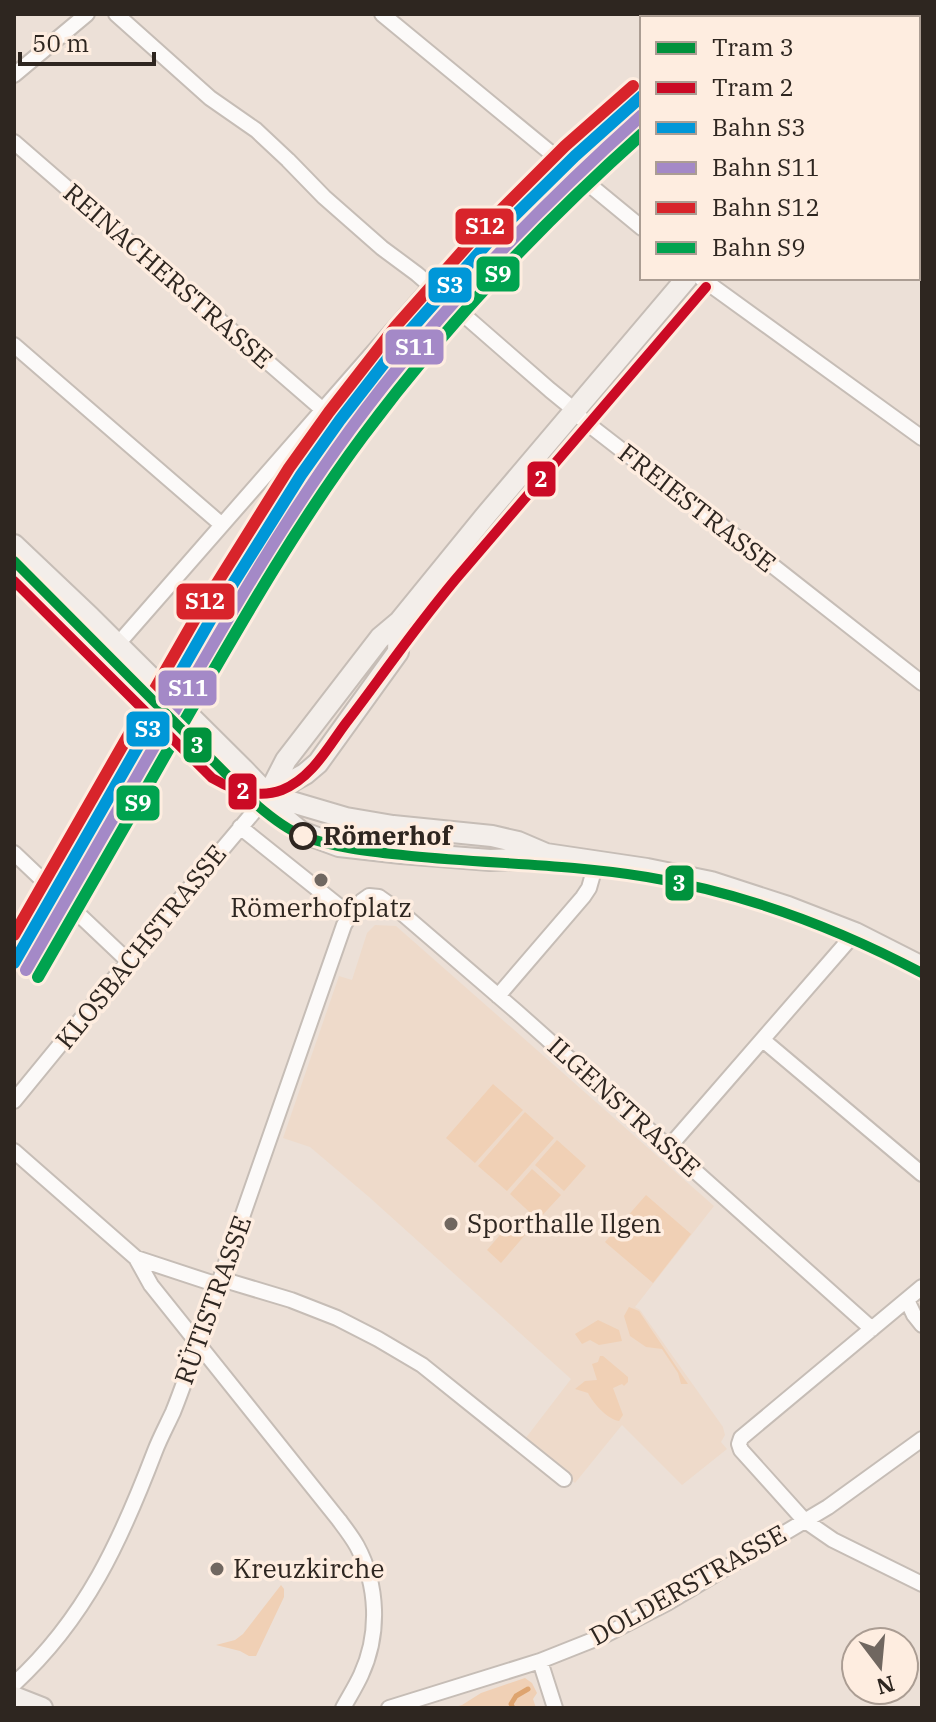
<svg xmlns="http://www.w3.org/2000/svg" width="936" height="1722" viewBox="0 0 936 1722" font-family="'IBM Plex Serif',serif">
	<style>
		.built { fill: #eedaca }
		.green { fill: #f0d0b5 }
		.lines { fill: none; stroke-linecap: round; stroke-linejoin: round }
		.stream { stroke: #dea46f; stroke-width: 5 }
		.street-casing { stroke: #c6bdb6; stroke-width: 18 }
		.secondary-casing { stroke: #c6bdb6; stroke-width: 24 }
		.street { stroke: #fcfaf9; stroke-width: 14 }
		.secondary { stroke: #f3eeea; stroke-width: 20 }
		.rail-1-casing { stroke: #feede0; stroke-width: 18 }
		.rail-2-casing { stroke: #feede0; stroke-width: 18 }
		.rail-3-casing { stroke: #feede0; stroke-width: 18 }
		.rail-4-casing { stroke: #feede0; stroke-width: 18 }
		.rail-1 { stroke: #0097d8; stroke-width: 12 }
		.rail-2 { stroke: #a489c7; stroke-width: 12 }
		.rail-3 { stroke: #d8242b; stroke-width: 12 }
		.rail-4 { stroke: #00a34f; stroke-width: 12 }
		.tram-1-casing { stroke: #feede0; stroke-width: 16 }
		.tram-2-casing { stroke: #feede0; stroke-width: 16 }
		.tram-1 { stroke: #00923c; stroke-width: 10 }
		.tram-2 { stroke: #cb0a25; stroke-width: 10 }
		.stop-dot { fill: #feede0; stroke: #2e2620; stroke-width: 4 }
		.poi-dot { fill: #706760; stroke: #feede0; stroke-width: 3 }
		.labels { text-anchor: middle; stroke-width: 7; stroke-linejoin: round; paint-order: stroke }
		.street-label { font-size: 26px; fill: #2e2620; stroke: #feede0 }
		.stop-label { font-size: 26px; font-weight: bold; fill: #2e2620; stroke: #feede0; text-anchor: start }
		.poi-label { font-size: 26px; fill: #2e2620; stroke: #feede0; text-anchor: start }
		.line-badge { stroke: #feede0; stroke-width: 3 }
		.badge-label { font-size: 22px; text-anchor: middle; font-weight: bold; fill: #fff }
	</style>
	<rect width="100%" height="100%" fill="#ece0d7"/>
	<path class="built" d="M375,925L396,926L714,1206L635,1307L640,1310L723,1427L725,1435L721,1442L727,1449L682,1485L622,1425L575,1483L525,1439L571,1379L369,1197L310,1147L283,1138L339,976L352,980L367,933Z"/>
	<path class="green" d="M493,1084L523,1110L475,1163L446,1138Z
		M525,1112L554,1138L507,1191L478,1166Z
		M557,1140L586,1166L564,1191L535,1165Z
		M532,1169L561,1195L538,1220L510,1194Z
		M646,1195L691,1234L653,1283L605,1242Z
		M511,1222L525,1235L501,1263L487,1250Z
		M629,1307L639,1311L688,1384H681L678,1373L662,1349L646,1347L630,1336L624,1316Z
		M598,1320L619,1330L622,1341L599,1345L590,1340L582,1344L575,1334Z
		M600,1356H603L628,1377V1382L624,1386L622,1384L613,1388L623,1415L619,1421C607,1419 593,1403 588,1393L575,1389L585,1381L597,1380L592,1364L598,1362Z
		M281,1585L284,1589V1597L256,1656H249L240,1651L216,1645L235,1640L243,1634Z
		M525,1678L532,1683L537,1693L533,1699L536,1708H451L462,1705L481,1693Z"/>
	<g class="lines">
		<path class="stream" d="M513,1708L511,1704L516,1696L528,1689"/>
		<g class="street-casing">
			<path id="street" d="M116,14L210,98L256,130L288,160L324,197L382,248L417,274L550,390L572,408L574,412L588,424L677,493L698,507L922,683
				M382,14L642,228
				M689,14L694,18
				M14,75L87,14
				M14,142L323,410
				M918,192L922,195
				M701,278L922,438
				M14,345L222,525
				M117,645L431,286
				M240,827L350,915
				M14,853L128,961
				M498,996L583,897L589,888L597,860
				M763,1040L922,1174
				M14,1101L145,941L268,795
				M669,1147L855,933
				M14,1151L136,1258L151,1285L339,1520C345,1528 352,1537 357,1546C378,1585 380,1634 361,1675C356,1686 349,1697 343,1708
				M136,1258L218,1285
				M221,1279L291,1300L337,1318L378,1339L422,1365L564,1479
				M922,1287L741,1438L739,1444L741,1450L804,1520L833,1540L922,1584
				M907,1300L914,1315L922,1325
				M540,1661L555,1708
				M14,1684C86,1618 121,1540 155,1451C160,1438 167,1425 173,1412C182,1390 190,1366 198,1343L344,925L350,915L362,901L369,896L379,897L403,914L517,1012L872,1329
				M389,1708L540,1661L603,1636L667,1603L828,1507L922,1439"/>
		</g>
		<g class="secondary-casing">
			<path id="secondary" d="M913,18L916,14
				M14,545L90,617L243,769L268,795L283,817L301,832L339,846L401,853L490,860L520,859L546,854L647,869L711,882L788,907L855,933L922,967
				M269,794L305,774L318,763L398,652L399,622
				M268,795L286,760L380,638L399,622L487,514L687,278
				M268,795L346,818L393,826L492,836L518,842L546,854
				M14,1697L42,1708"/>
		</g>
		<use href="#street" class="street"/>
		<use href="#secondary" class="secondary"/>
		<g class="rail-1-casing">
			<path id="rail-1" d="M14,963L211,619L301,475L340,420L406,335L493,237L575,156L642,96"/>
		</g>
		<g class="rail-2-casing">
			<path id="rail-2" d="M26,970C75,884 125,798 174,712C229,616 285,519 350,430C435,314 535,211 642,115"/>
		</g>
		<g class="rail-3-casing">
			<path id="rail-3" d="M14,935L199,612L289,468L329,412L396,326L483,228L565,146L633,86"/>
		</g>
		<g class="rail-4-casing">
			<path id="rail-4" d="M38,977C90,887 141,798 192,708C245,616 299,522 363,436C445,326 539,226 642,134"/>
		</g>
		<use href="#rail-1" class="rail-1"/>
		<use href="#rail-2" class="rail-2"/>
		<use href="#rail-3" class="rail-3"/>
		<use href="#rail-4" class="rail-4"/>
		<g class="tram-1-casing">
			<path id="tram-1" d="M14,561L258,806C272,818 286,829 303,836C338,849 375,852 411,856C490,864 569,864 647,877C745,893 835,927 922,973"/>
		</g>
		<g class="tram-2-casing">
			<path id="tram-2" d="M14,581L212,778C234,791 258,799 282,790C312,778 328,747 346,723C360,705 373,687 387,668C409,638 431,609 455,580L706,287"/>
		</g>
		<use href="#tram-1" class="tram-1"/>
		<use href="#tram-2" class="tram-2"/>
	</g>
	<circle class="stop-dot" cx="303" cy="836" r="12"/>
	<g class="poi-dot">
		<circle cx="321" cy="880" r="8"/>
		<circle cx="451" cy="1224" r="8"/>
		<circle cx="217" cy="1569" r="8"/>
	</g>
	<g class="labels">
		<g class="street-label">
			<text transform="translate(168 276) rotate(41)" y="9">REINACHERSTRASSE</text>
			<text transform="translate(697 508) rotate(38)" y="9">FREIESTRASSE</text>
			<text transform="translate(141 947) rotate(-51)" y="9">KLOSBACHSTRASSE</text>
			<text transform="translate(624 1107) rotate(42)" y="9">ILGENSTRASSE</text>
			<text transform="translate(213 1300) rotate(-70)" y="9">RÜTISTRASSE</text>
			<text transform="translate(688 1585) rotate(-29)" y="9">DOLDERSTRASSE</text>
		</g>
		<g class="stop-label">
			<text x="323" y="845">Römerhof</text>
		</g>
		<g class="poi-label">
			<text x="321" y="917" text-anchor="middle">Römerhofplatz</text>
			<text x="467" y="1233">Sporthalle Ilgen</text>
			<text x="233" y="1578">Kreuzkirche</text>
		</g>
	</g>
	<g class="line-badge">
		<rect x="454" y="207" width="61" height="39" rx="8" fill="#d8242b"/>
		<rect x="475" y="255" width="46" height="38" rx="8" fill="#00a34f"/>
		<rect x="427" y="266" width="46" height="38" rx="8" fill="#0097d8"/>
		<rect x="384" y="328" width="61" height="38" rx="8" fill="#a489c7"/>
		<rect x="526" y="460" width="31" height="38" rx="8" fill="#cb0a25"/>
		<rect x="175" y="582" width="61" height="39" rx="8" fill="#d8242b"/>
		<rect x="157" y="669" width="61" height="38" rx="8" fill="#a489c7"/>
		<rect x="125" y="710" width="46" height="38" rx="8" fill="#0097d8"/>
		<rect x="182" y="726" width="31" height="38" rx="8" fill="#00923c"/>
		<rect x="227" y="772" width="31" height="39" rx="8" fill="#cb0a25"/>
		<rect x="115" y="784" width="46" height="38" rx="8" fill="#00a34f"/>
		<rect x="664" y="864" width="31" height="38" rx="8" fill="#00923c"/>
	</g>
	<g class="badge-label">
		<text x="485" y="234">S12</text>
		<text x="498" y="282">S9</text>
		<text x="450" y="293">S3</text>
		<text x="415" y="355">S11</text>
		<text x="541" y="487">2</text>
		<text x="205" y="609">S12</text>
		<text x="188" y="696">S11</text>
		<text x="148" y="737">S3</text>
		<text x="197" y="753">3</text>
		<text x="243" y="799">2</text>
		<text x="138" y="811">S9</text>
		<text x="679" y="891">3</text>
	</g>
	<rect width="936" height="1722" fill="none" stroke="#2e2620" stroke-width="32"/>
	<rect x="640" y="16" width="280" height="264" fill="#feede0" stroke="#ab9d93" stroke-width="2"/>
	<rect x="656" y="42" width="40" height="12" fill="#00923c" stroke="#ab9d93" stroke-width="2"/>
	<text x="712" y="56" font-size="24" fill="#2e2620">Tram 3</text>
	<rect x="656" y="82" width="40" height="12" fill="#cb0a25" stroke="#ab9d93" stroke-width="2"/>
	<text x="712" y="96" font-size="24" fill="#2e2620">Tram 2</text>
	<rect x="656" y="122" width="40" height="12" fill="#0097d8" stroke="#ab9d93" stroke-width="2"/>
	<text x="712" y="136" font-size="24" fill="#2e2620">Bahn S3</text>
	<rect x="656" y="162" width="40" height="12" fill="#a489c7" stroke="#ab9d93" stroke-width="2"/>
	<text x="712" y="176" font-size="24" fill="#2e2620">Bahn S11</text>
	<rect x="656" y="202" width="40" height="12" fill="#d8242b" stroke="#ab9d93" stroke-width="2"/>
	<text x="712" y="216" font-size="24" fill="#2e2620">Bahn S12</text>
	<rect x="656" y="242" width="40" height="12" fill="#00a34f" stroke="#ab9d93" stroke-width="2"/>
	<text x="712" y="256" font-size="24" fill="#2e2620">Bahn S9</text>
	<g transform="translate(880 1666) rotate(164)"><circle r="38" fill="#feede0" stroke="#ab9d93" stroke-width="2"/>
	<path d="M0-6L14 30L0 20L-14 30Z" fill="#706760"/>
	<text y="-12" font-size="22" font-weight="bold" text-anchor="middle" fill="#2e2620">N</text>
	</g>
	<path d="M20 52v12h134v-12" fill="none" stroke="#2e2620" stroke-width="4"/>
	<text x="32" y="52" font-size="24" fill="#2e2620" stroke="#feede0" stroke-width="6" paint-order="stroke">50 m</text>
</svg>
